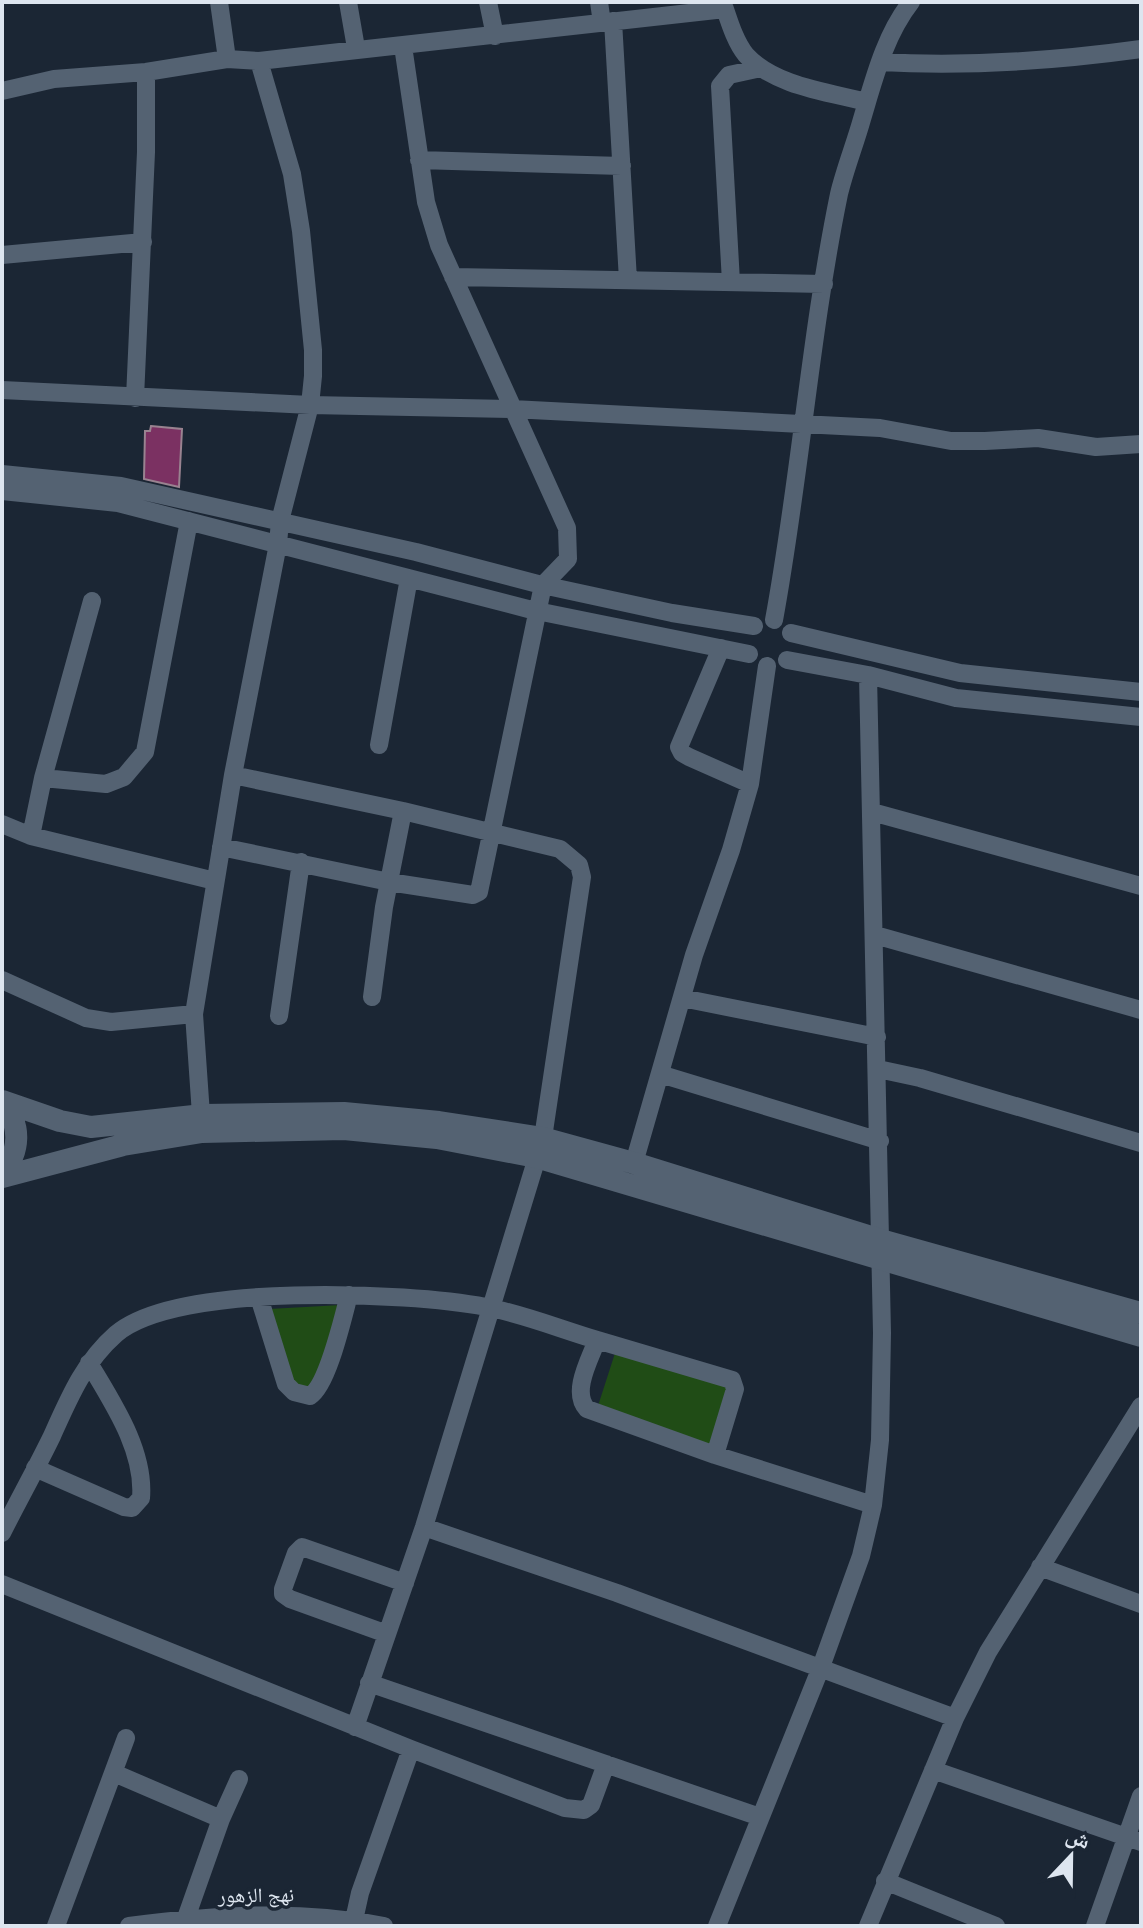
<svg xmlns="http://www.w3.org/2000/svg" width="1143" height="1928" viewBox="0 0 1143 1928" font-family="'DM Sans','Noto Naskh Arabic',sans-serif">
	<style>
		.green { fill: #204c16 }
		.building { fill: #7b3162; stroke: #998390; stroke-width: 2 }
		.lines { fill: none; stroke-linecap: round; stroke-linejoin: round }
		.minor { stroke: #546272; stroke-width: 18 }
		.tertiary { stroke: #546272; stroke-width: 22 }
		.labels { text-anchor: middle; stroke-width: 7; stroke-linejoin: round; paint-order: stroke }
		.street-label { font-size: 20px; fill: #dde5ef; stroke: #1b2634 }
	</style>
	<rect width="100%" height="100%" fill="#1b2634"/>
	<path class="green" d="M341,1305L318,1394L292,1389L269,1309Z
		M616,1350L740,1388L723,1456L596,1412Z"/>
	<path class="building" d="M151,426L182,429L179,487L144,479L145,431H150Z"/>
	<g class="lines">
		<path class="minor" d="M219,2L227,59
			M348,2L356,48
			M488,2L495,36
			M599,2L602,23
			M613,21L628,280
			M880,62C967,67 1054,61 1141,49
			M2,91L54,79L146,72L227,59L259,61
			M419,160L622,166
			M2,255L143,242
			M453,277L824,284
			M731,282L720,86L729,75L761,68
			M2,390L310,405L512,409L880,428L951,441H985L1038,438L1096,447L1141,444
			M135,398L146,152V72
			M2,474L121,486L416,552L538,584L672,613L754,626
			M2,491L118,503L532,610L749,654
			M774,620C800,479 810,335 839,194C845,169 855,144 862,119C874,79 885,35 911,2
			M791,633L960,673L1141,692
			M721,648L679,747L682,753L689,757L750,784
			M787,660L868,675L956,698L1141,717
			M379,745L409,578
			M233,775L403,811L560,849L579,865L582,877L543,1138L424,1527L355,1727
			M43,778L106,784L124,777L145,752L189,521
			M872,812L1141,886
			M2,824L31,836L215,881
			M31,836L43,778L92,601
			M221,847L389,882L473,895L479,892L543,585L568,559L567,528L439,245L426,202L403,46
			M875,935L1141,1010
			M2,980L86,1018L111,1022L194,1014
			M372,997L384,907L403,811
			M682,998L877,1037
			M279,1016L301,862
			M878,1069L920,1078L1141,1143
			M660,1074L880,1141
			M202,1129L194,1014L233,775L278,544L280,521L310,405L313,376V350L301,231L292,174L259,61L725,9C730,24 736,43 746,55C774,86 828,92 867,102
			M634,1163L694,955L731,850L750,784L767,666
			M259,1297L286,1384L294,1392L310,1396C328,1385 343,1317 349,1295
			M597,1340L732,1380L735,1389L715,1455
			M35,1468L124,1507L132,1508L141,1498C145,1450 112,1402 89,1363
			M424,1527L617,1593L955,1718
			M2,1533C18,1501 36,1469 52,1436C69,1398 84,1362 116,1334C177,1282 407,1292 486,1307C523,1314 560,1329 597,1340C590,1359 571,1392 587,1409L715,1455L873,1505
			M1040,1567L1141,1604
			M2,1584L411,1749L565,1808L584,1810L591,1805L606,1764
			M387,1634L290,1599L283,1594V1589L296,1553L302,1547L405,1583
			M369,1683L760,1817
			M933,1770L1141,1842
			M114,1773L221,1819L186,1918L187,1926
			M221,1819L239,1779
			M885,1881L996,1926
			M354,1920L360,1893L411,1749
			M56,1926L126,1738
			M129,1926C213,1915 300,1909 384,1926
			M717,1926L821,1667L861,1556L873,1505L880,1440L882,1333L868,675
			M868,1926L955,1718L988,1652L1141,1406
			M1095,1926L1141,1796"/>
		<path class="tertiary" d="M2,1101L60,1121L91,1127L203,1115L344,1113L439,1122L543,1138L634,1163L881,1240L1141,1313
			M2,1104C22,1124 20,1152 2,1173
			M2,1177L123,1145L202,1132L344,1129L437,1138L536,1157L1141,1336"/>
	</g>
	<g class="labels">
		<g class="street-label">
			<text transform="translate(256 1895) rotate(-1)" y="7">نهج الزهور</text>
		</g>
	</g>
	<rect width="1143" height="1928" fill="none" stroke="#dde5ef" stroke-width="8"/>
	<g transform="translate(1071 1856) rotate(22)" stroke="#1b2634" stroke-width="6" paint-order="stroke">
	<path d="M0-6L14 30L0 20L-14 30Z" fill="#dde5ef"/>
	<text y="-12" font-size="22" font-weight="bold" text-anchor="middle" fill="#dde5ef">ش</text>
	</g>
</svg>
